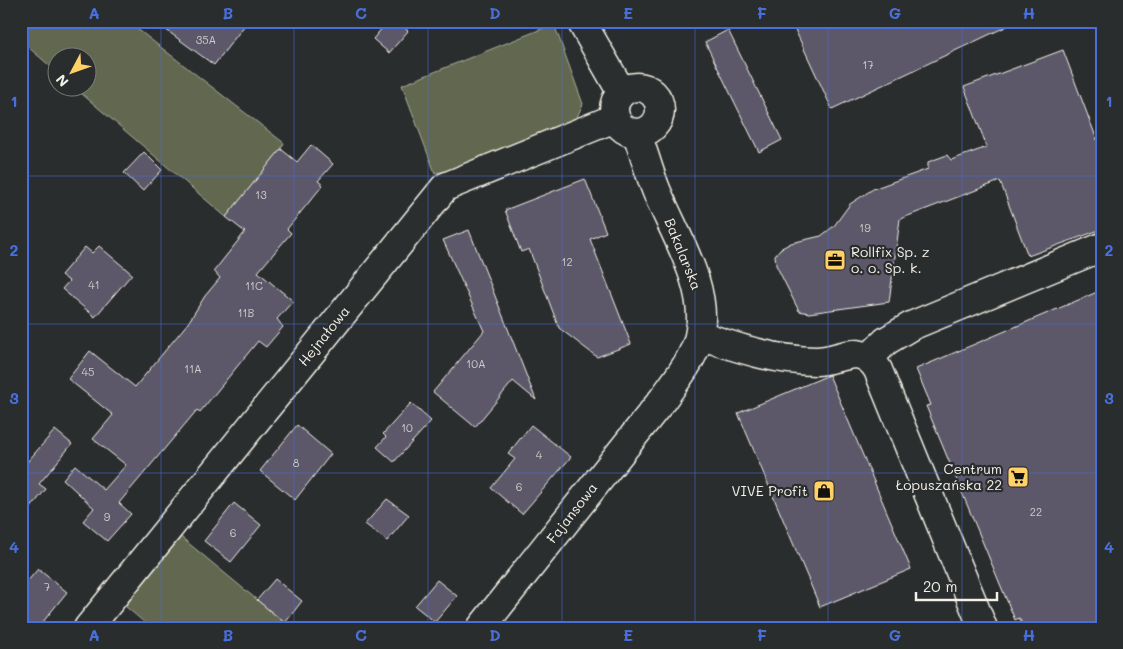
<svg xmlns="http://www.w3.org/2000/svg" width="1123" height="649" viewBox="0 0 1123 649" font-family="Mali,sans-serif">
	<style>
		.green { fill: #62684f; stroke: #abac9c }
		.building { fill: #5b596b; stroke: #f4f1e8 }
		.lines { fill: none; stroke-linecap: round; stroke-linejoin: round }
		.minor-casing { stroke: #f4f1e8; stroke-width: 31 }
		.minor { stroke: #2a2d2e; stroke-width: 28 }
		.grid { fill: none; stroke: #486fdb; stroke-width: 1; stroke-opacity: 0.55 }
		.labels { text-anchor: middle; stroke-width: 4.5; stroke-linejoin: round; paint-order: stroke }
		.number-label { font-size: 11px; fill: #cecbc9 }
		.poi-label { font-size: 14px; fill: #f4f1e8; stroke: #2a2d2e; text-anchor: end }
		.street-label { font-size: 14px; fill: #f4f1e8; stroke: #2a2d2e }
		.neatline { fill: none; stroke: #486fdb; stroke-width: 2 }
		.grid-label { font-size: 16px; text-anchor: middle; font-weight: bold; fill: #486fdb }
	</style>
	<rect width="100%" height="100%" fill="#2a2d2e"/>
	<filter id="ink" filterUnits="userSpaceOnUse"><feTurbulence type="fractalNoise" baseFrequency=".02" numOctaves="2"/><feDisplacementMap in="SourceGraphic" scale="10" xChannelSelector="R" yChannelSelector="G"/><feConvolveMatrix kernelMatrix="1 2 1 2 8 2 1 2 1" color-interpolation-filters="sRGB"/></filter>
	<g filter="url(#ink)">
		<path class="green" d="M26,21H127L284,143L281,149L226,217L75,88H88V58H58L57,72L21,41V28Z
			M554,24L583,104L576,119L447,171L435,173L402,85Z
			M181,537L285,623L281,628H151L125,606Z"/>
		<path class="building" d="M154,21H248L214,65Z
			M388,21H398L408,31L389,53L373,39Z
			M791,21H1018L832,109Z
			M728,30L782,140L759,152L705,42Z
			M1063,50L1102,153V229L1028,256L1000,181L900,219L889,302L809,313L799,311L776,265L775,255L780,249L791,243L821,236L834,226L850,204L873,189L928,169V162L947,155L951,160L987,147L964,87Z
			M311,145L333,164L318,181L323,185L287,229L291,233L258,272L293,301L277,319L283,327L266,347L258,341L200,412L197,410L119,503L131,514L107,541L83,521L94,508L63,479L75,465L104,490L126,465L93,439L113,415L68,379L90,351L135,387L188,323L205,296L220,278L214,271L245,232L226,217L281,149L297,162Z
			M144,152L162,170L143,191L124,173Z
			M585,179L606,232L590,239L631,344L597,357L559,328L529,249L521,252L505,210Z
			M469,230L536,400L513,381L475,427L433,392L484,331L443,240Z
			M99,246L132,274L95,317L62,289L69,281L61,275L85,247L92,253Z
			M1102,290V628H1024L1019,618L1015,620L926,406L931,405L916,369Z
			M829,375L911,569L820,607L738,413Z
			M411,403L431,421L394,462L377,447L386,437L383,434Z
			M297,425L331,454L295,500L260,471Z
			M531,425L571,457L522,514L491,488L515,459L508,454Z
			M55,430L72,444L39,484L46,489L21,520V469Z
			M387,499L409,515L387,541L365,524Z
			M234,503L261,525L231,562L204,541Z
			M38,569L67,592L38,628H21V589Z
			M275,579L302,601L285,623L257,600Z
			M437,580L457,596L435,622L415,606Z"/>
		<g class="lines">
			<g class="minor-casing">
				<path id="minor" d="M581,21L622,93
					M614 110a23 23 0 1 1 46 0a23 23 0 1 1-46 0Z
					M700,335C737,348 777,361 816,361C829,361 842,355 854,354C866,354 873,361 878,370L983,628
					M869,358L886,341L911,326L1102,247
					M88,628L445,187L615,118
					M481,628L663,399C676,380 694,359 699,336C710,289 675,235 657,192C649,173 644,153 637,134"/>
			</g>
			<use href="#minor" class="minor"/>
		</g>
	</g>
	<path class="grid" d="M161,21V628M294,21V628M428,21V628M562,21V628M695,21V628M828,21V628M962,21V628M21,176H1102M21,324H1102M21,473H1102"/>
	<defs>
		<g id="office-square" transform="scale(1.125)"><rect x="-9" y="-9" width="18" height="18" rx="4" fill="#ffd166" stroke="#2a2d2e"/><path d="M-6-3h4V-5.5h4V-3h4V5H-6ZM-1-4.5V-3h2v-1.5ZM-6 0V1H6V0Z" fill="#111"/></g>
		<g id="supermarket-square" transform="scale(1.125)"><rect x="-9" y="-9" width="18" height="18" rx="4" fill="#ffd166" stroke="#2a2d2e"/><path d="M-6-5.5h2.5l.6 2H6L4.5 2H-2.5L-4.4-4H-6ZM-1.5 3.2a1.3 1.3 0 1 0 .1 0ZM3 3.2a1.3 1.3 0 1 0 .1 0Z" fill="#111"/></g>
		<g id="shop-square" transform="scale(1.125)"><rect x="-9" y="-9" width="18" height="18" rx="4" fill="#ffd166" stroke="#2a2d2e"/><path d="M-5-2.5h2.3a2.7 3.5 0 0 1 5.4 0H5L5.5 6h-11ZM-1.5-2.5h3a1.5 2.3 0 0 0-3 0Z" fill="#111"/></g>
	</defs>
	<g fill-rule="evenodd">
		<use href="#office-square" x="835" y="260"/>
		<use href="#supermarket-square" x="1018" y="477"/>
		<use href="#shop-square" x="824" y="491"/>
	</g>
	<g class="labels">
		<g class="number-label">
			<text x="206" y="44">35A</text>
			<text x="868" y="69">17</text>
			<text x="261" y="199">13</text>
			<text x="865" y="232">19</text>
			<text x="567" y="266">12</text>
			<text x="94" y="289">41</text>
			<text x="254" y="290">11C</text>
			<text x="246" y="317">11B</text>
			<text x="476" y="368">10A</text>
			<text x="193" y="373">11A</text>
			<text x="88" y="376">45</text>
			<text x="407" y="432">10</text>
			<text x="539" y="459">4</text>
			<text x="296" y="467">8</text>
			<text x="519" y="491">6</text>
			<text x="1036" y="516">22</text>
			<text x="107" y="521">9</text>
			<text x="233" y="537">6</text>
			<text x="47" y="591">7</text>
		</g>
		<g class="poi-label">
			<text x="851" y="257" text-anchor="start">Rollfix Sp. z<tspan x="851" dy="16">o. o. Sp. k.</tspan></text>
			<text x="1002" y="474">Centrum<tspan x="1002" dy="16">Łopuszańska 22</tspan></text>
			<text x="808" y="496">VIVE Profit</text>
		</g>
		<g class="street-label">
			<text transform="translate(683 254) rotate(68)" y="5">Bakalarska</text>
			<text transform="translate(324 336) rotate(-51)" y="5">Hejnałowa</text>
			<text transform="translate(572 513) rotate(-52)" y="5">Fajansowa</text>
		</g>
	</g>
	<rect width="1123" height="649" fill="none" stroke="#2a2d2e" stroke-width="55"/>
	<g transform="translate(72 72) rotate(229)"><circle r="24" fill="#2a2d2e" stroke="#7b7b78"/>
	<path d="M0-4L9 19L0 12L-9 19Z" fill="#ffd166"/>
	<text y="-8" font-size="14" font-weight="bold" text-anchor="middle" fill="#f4f1e8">N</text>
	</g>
	<path d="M916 592v8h81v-8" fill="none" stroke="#f4f1e8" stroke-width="2.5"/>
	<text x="923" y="592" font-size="15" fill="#f4f1e8" stroke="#2a2d2e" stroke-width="4" paint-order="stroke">20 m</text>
	<rect x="28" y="28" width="1068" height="594" class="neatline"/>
	<g class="grid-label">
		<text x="94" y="19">A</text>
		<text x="228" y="19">B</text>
		<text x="361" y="19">C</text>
		<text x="495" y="19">D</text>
		<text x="628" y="19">E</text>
		<text x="762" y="19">F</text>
		<text x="895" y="19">G</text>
		<text x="1029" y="19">H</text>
		<text x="14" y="107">1</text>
		<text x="1109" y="107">1</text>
		<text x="14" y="256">2</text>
		<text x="1109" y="256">2</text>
		<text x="14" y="404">3</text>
		<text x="1109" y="404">3</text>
		<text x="14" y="553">4</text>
		<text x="1109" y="553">4</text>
		<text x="94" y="641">A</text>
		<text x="228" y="641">B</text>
		<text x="361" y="641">C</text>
		<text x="495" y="641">D</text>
		<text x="628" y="641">E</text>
		<text x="762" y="641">F</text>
		<text x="895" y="641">G</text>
		<text x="1029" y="641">H</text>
	</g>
</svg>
